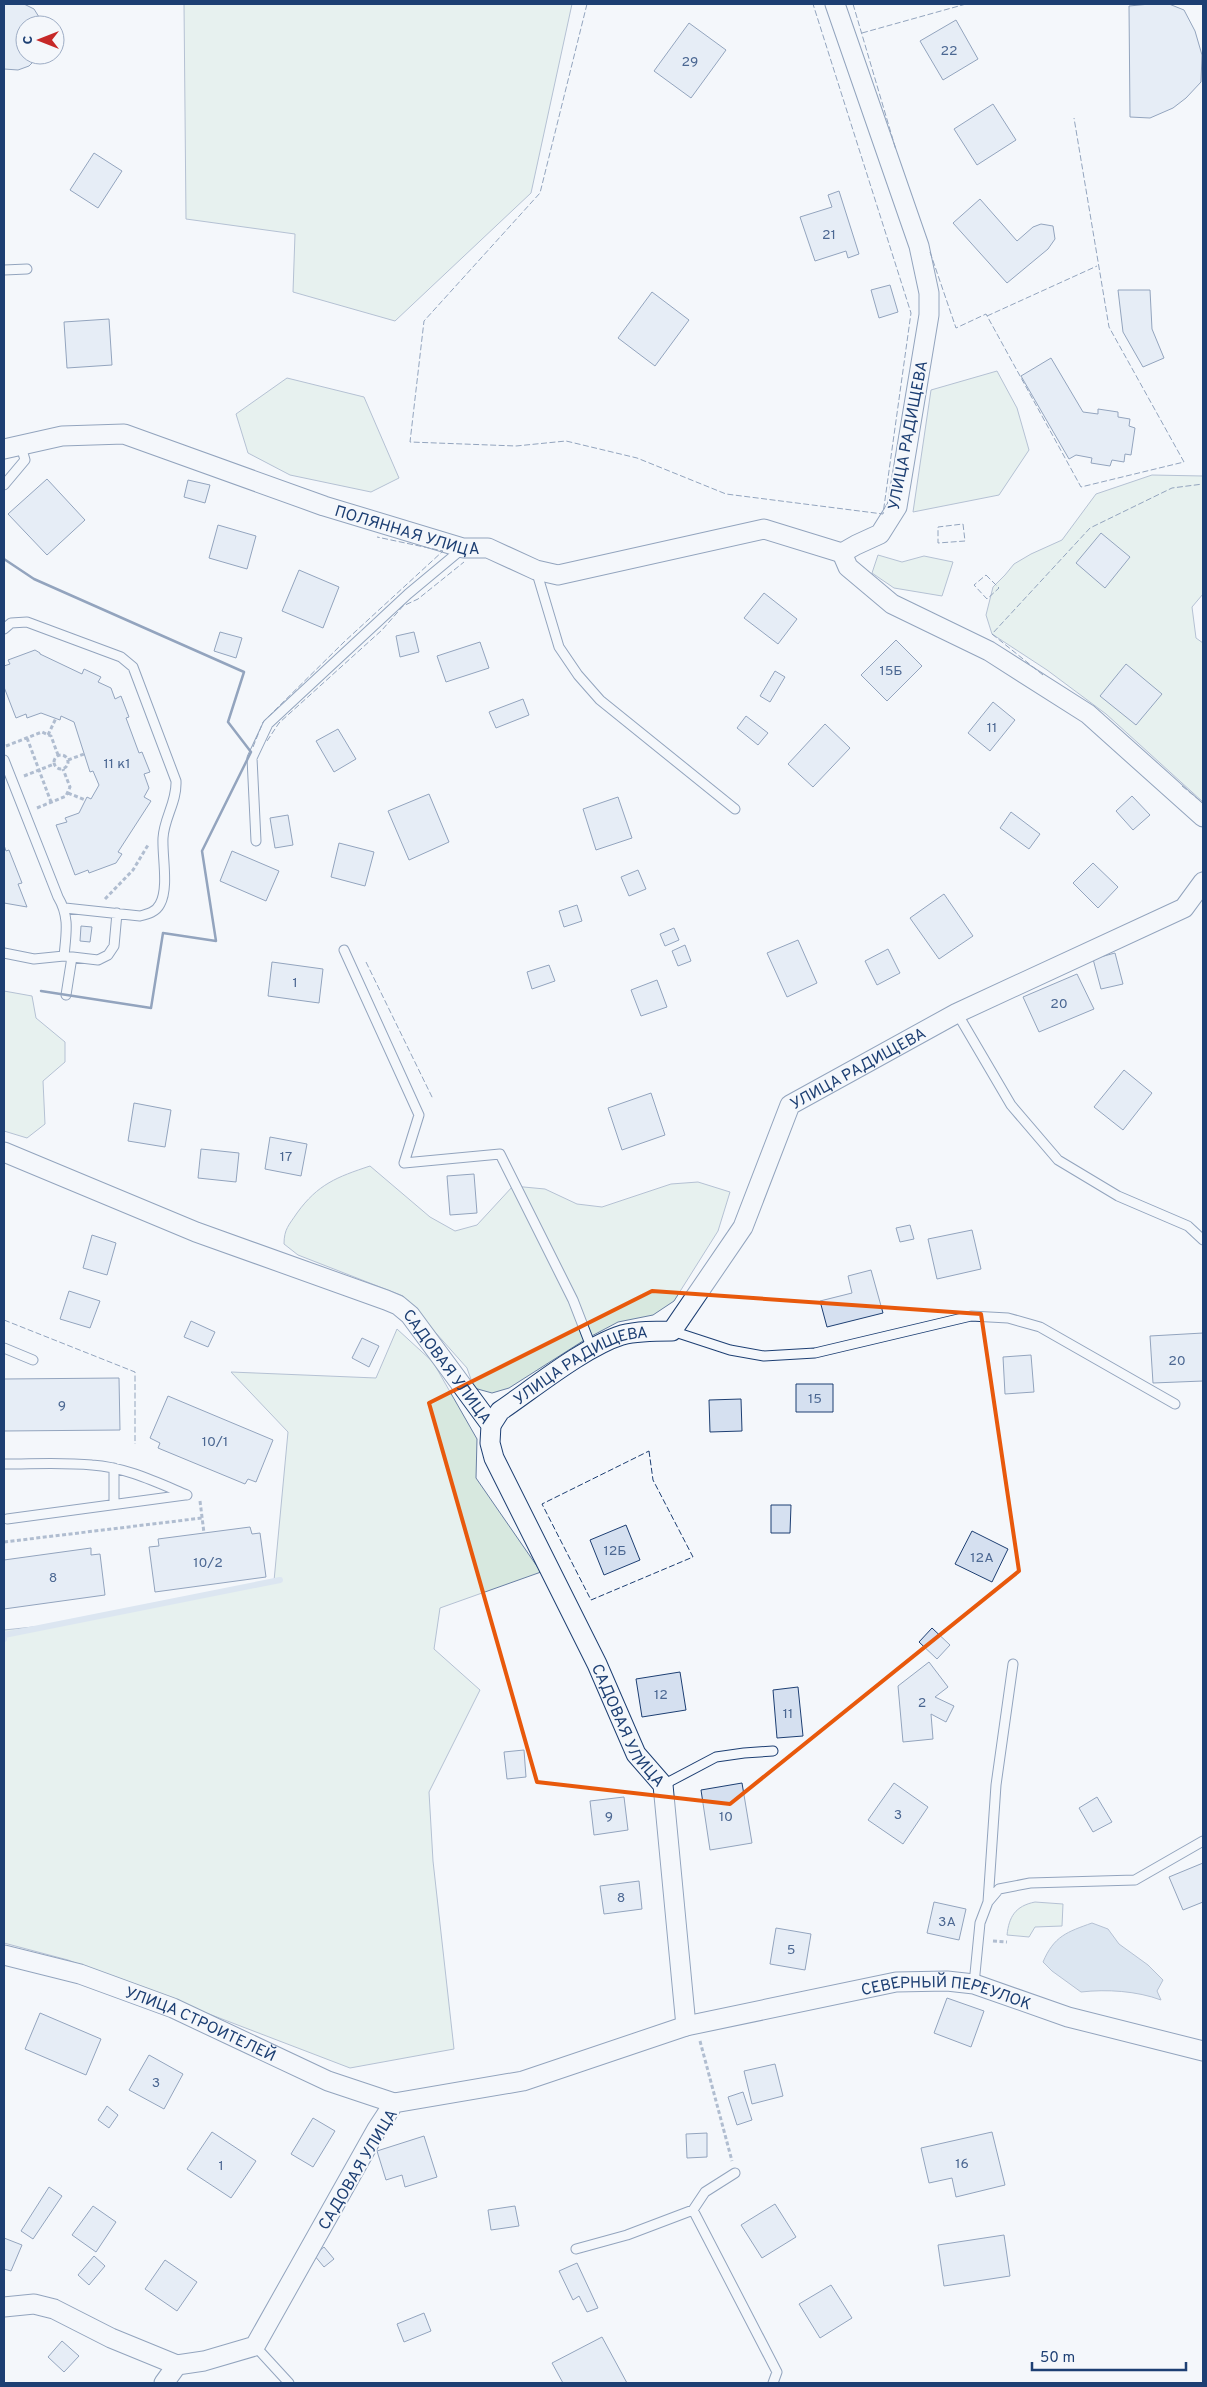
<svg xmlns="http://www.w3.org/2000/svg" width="1207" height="2387" viewBox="0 0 1207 2387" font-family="Overpass,sans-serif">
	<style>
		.green { fill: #d7e8df; stroke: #687fa3 }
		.water { fill: #bed0e5; stroke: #687fa3 }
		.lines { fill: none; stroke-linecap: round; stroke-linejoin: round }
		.stream { stroke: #bed0e5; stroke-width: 6 }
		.building { fill: #d5e0f0; stroke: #1d3f73 }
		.service-casing { stroke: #1d3f73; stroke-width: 11 }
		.minor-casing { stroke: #1d3f73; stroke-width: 21 }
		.path { stroke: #5e769c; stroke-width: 3; stroke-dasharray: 4 2.5; stroke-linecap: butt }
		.service { stroke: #f4f7fb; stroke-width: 9 }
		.minor { stroke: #f4f7fb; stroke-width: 19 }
		.fence { stroke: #1d3f73; stroke-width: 1; stroke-dasharray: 6 2.5; stroke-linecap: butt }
		.wall { stroke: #1d3f73; stroke-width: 2.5 }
		.marked { fill: none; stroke: #e8590c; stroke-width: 4; stroke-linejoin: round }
		.labels { text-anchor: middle; stroke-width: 4; stroke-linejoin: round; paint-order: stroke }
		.number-label { font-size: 14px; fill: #4b6792 }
		.street-label { font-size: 16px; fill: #1d3f73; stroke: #f4f7fb }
	</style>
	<rect width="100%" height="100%" fill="#f4f7fb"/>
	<path class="green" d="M184,4H572L531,193L395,321L293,292L295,234L186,219Z
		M997,371L1017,408L1029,450L999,495L913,512L931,390Z
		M287,378L364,397L399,478L371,492L290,475L248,453L236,414Z
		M1152,475L1203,476V594L1192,607L1196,638L1203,643V802L1106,714L1047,670L992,634L986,615L993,587L1005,575L1014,564L1031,554L1062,540L1096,494Z
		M878,555L902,562L924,556L953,562L942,596L894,588L872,573Z
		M4,991L32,996L36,1018L65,1042V1062L43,1081L45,1124L27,1138L4,1131Z
		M370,1166L430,1217L455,1231L477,1225L513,1186L545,1189L577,1204L602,1207L671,1184L698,1182L730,1192L718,1231L674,1301L653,1315L618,1322L586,1339L509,1388L492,1393L474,1388L467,1368L403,1296L298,1255L284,1244C284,1229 289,1225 297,1213C318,1184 337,1177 370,1166Z
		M397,1329L433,1362L477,1439L476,1478L541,1572L440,1608L434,1649L480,1690L429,1792L433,1861L454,2049L350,2068L68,1960L4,1943V1630L62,1624L274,1581L288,1432L231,1372L376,1378Z
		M1035,1902L1063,1904L1062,1926L1035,1927L1029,1937L1007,1935C1009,1917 1015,1906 1035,1902Z"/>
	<path class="water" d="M1092,1923L1108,1929L1119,1944L1148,1965L1163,1980L1157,1991L1161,2000C1137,1991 1107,1989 1081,1992L1052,1971L1043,1962C1054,1936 1067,1932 1092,1923Z"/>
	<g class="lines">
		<path class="stream" d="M4,1639V1635L280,1580"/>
	</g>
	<path class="building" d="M4,4H24L34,9L44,25H25V55H40L29,66L18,70L4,69Z
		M1150,4H1169L1184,10L1195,31L1202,55L1201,82L1186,98L1173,108L1150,118L1130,117L1129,6Z
		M956,20L978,59L943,80L920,41Z
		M689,23L726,50L691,98L654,71Z
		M993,104L1016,140L977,165L954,129Z
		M94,153L122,171L98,208L70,190Z
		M839,191L859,254L848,258L846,251L815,261L800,217L832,207L828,195Z
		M980,199L1017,241L1033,227L1041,224L1053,226L1055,239L1048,249L1007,283L953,223Z
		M890,285L898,312L879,318L871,290Z
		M1118,290H1150L1152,329L1164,358L1143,367L1123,332Z
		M652,292L689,320L655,366L618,338Z
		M109,319L112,365L67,368L64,322Z
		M1051,358L1083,412L1098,414V409L1118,412V417L1130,419L1129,426L1135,428L1131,455L1125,454L1124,462L1112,460L1110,466L1091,463L1092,458L1076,455L1069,459L1021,376Z
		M47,479L85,520L47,555L8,514Z
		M188,480L210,485L205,503L184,497Z
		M218,525L256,536L247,569L209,558Z
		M1101,533L1130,557L1105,588L1076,563Z
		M299,570L339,587L323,628L282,611Z
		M764,593L797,619L778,644L744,618Z
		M220,632L242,638L236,658L214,651Z
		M414,632L419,652L400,657L396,636Z
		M896,640L922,666L887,701L861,675Z
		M480,642L489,668L446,682L437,656Z
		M35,650L40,653V654L82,674L84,669L101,677L98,682L111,688L115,699L121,696L129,717L126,718L139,753L142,752L150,772L144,774L149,788L144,797L151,801L118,852L122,854L116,863L89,873L88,870L75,875L56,825L67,822L65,818L79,813L87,797L91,799L99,785L93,771L90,772L74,722L61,716L60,720L41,713L27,718L26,714L16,718L4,687V666L10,664L8,660Z
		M1126,664L1162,694L1136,725L1100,696Z
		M775,671L785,677L770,702L760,696Z
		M523,699L529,715L496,728L489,712Z
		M993,702L1015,720L990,751L968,733Z
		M746,716L768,733L758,745L737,728Z
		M825,724L850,748L813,787L788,764Z
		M338,729L356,759L334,772L316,741Z
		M429,794L449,842L409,860L388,811Z
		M1132,796L1150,815L1133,830L1116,811Z
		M618,797L632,838L596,850L583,809Z
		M1011,812L1040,834L1029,849L1000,828Z
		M288,815L293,845L275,848L270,818Z
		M339,843L374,852L365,886L331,877Z
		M4,845L6,851L9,850L22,883L18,884L27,907L4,903Z
		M232,851L279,871L266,901L220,881Z
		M1093,863L1118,887L1098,908L1073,883Z
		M638,870L646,889L629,896L621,877Z
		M944,894L973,936L939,959L910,918Z
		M577,905L582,921L564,927L559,911Z
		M81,926L92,927L90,942L80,941Z
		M674,928L679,940L665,946L660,934Z
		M798,940L817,983L787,997L767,953Z
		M685,945L691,961L678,966L672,951Z
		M888,949L900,973L877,985L865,961Z
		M1115,953L1123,984L1101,989L1093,959Z
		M272,962L323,969L319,1003L268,996Z
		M549,965L555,981L532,989L527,972Z
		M1077,974L1094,1009L1039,1032L1023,997Z
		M657,980L667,1007L641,1016L631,990Z
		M1124,1070L1152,1093L1123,1130L1094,1107Z
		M651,1093L665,1135L622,1150L608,1108Z
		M134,1103L171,1110L165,1147L128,1141Z
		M270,1137L307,1144L301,1176L265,1169Z
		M201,1149L239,1153L236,1182L198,1178Z
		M474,1174L477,1213L450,1215L447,1176Z
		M910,1225L914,1239L900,1242L896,1228Z
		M972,1230L981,1269L937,1279L928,1239Z
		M92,1235L116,1243L107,1275L83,1268Z
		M871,1270L883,1313L827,1327L820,1301L852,1293L848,1276Z
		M69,1291L100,1301L90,1328L60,1319Z
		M191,1321L215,1332L208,1347L184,1337Z
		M1203,1333V1381L1153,1383L1150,1336Z
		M362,1338L379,1346L369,1367L352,1358Z
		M1031,1355L1034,1392L1005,1394L1003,1357Z
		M119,1378L120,1430L4,1431V1379Z
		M796,1384H833V1412H796Z
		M168,1396L273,1440L256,1482L248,1479L245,1484L158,1448L160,1443L150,1438Z
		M741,1399L742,1431L710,1432L709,1400Z
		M771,1505H791L790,1533H771Z
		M626,1525L640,1560L604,1575L590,1540Z
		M250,1527L252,1534L260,1533L266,1577L155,1592L149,1547L159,1546L158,1539Z
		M972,1531L1008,1549L992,1582L955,1564Z
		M91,1548V1555L100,1554L105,1595L4,1609V1560Z
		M932,1628L950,1645L937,1659L919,1642Z
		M929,1662L948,1687L935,1697L954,1706L946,1722L931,1714L933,1739L903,1742L898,1686Z
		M680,1672L686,1710L642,1717L636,1679Z
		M798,1687L803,1736L777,1738L773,1690Z
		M524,1750L526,1777L507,1779L504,1752Z
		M742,1783L752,1843L710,1850L701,1790Z
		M894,1783L928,1807L903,1844L868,1820Z
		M624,1797L628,1830L594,1835L590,1801Z
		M1097,1797L1112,1822L1093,1832L1079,1808Z
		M1203,1863V1902L1183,1910L1169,1877Z
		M639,1881L642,1909L604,1914L600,1886Z
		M934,1902L966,1909L959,1940L927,1933Z
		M776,1928L811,1934L805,1970L770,1964Z
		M947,1998L984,2011L971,2047L934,2033Z
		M40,2013L101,2039L86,2075L25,2049Z
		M149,2055L183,2074L164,2109L129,2090Z
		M775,2064L783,2096L752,2104L744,2071Z
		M743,2092L752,2120L737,2125L728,2097Z
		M107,2106L118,2115L109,2128L98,2120Z
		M313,2118L335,2131L313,2167L291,2154Z
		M212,2132L256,2161L231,2198L187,2169Z
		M992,2132L1005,2185L956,2197L952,2178L929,2183L921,2148Z
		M707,2133V2157L687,2158L686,2134Z
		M424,2136L437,2177L405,2187L402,2175L386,2180L377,2151Z
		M49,2187L62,2196L33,2239L21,2231Z
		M775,2204L796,2237L762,2258L741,2225Z
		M93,2206L116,2222L96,2252L72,2235Z
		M515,2206L519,2226L491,2230L488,2210Z
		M1004,2235L1010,2276L944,2286L938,2245Z
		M4,2238L22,2245L11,2271L4,2269Z
		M324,2247L334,2259L324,2267L314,2255Z
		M94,2256L105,2266L89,2285L78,2275Z
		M165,2260L197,2282L177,2311L145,2289Z
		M577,2263L598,2308L587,2312L579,2296L573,2300L559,2271Z
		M831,2285L852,2318L820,2338L799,2304Z
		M424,2313L431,2331L404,2342L397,2324Z
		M602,2337L627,2383H563L552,2363Z
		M62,2341L79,2356L64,2372L48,2357Z"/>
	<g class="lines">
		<g class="service-casing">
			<path id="service" d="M4,270L27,269
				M4,485L25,460L21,446
				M536,570L559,647L578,675L600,700L735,809
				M4,629L11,623L27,622L121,657L133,667L176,781C177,802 164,818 163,838C162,856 169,888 160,904C156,912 148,914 140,916L65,908
				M4,760L58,897C70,917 66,934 64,956
				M256,841L252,758L268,724L408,594L462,549
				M344,950L419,1115L404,1163L500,1154L573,1300L592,1349
				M4,953L34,959L64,956L98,960L108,955L114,946L117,913
				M66,995L72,957
				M957,1013L1011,1105L1058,1160L1118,1196L1188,1226L1203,1240
				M672,1331L730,1350L764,1356L815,1353L971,1316L1008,1318L1040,1327L1175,1404
				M4,1348L33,1360
				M4,1464C33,1464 63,1462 92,1465C125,1467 156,1482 187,1495
				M114,1468V1504
				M7,1519L185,1495
				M663,1785L716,1757L744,1753L773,1751
				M988,1902L996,1785L1013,1664
				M974,1984L980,1923L988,1902L999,1889L1030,1883L1135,1880L1203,1841
				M735,2173L705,2192L693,2210L777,2372L773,2383
				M576,2249L627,2235L693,2210
				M255,2346L289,2383"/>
		</g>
		<g class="minor-casing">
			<g id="minor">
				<path d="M835,4L919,246L929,293V315L897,507L880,534L856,545L842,553L848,567L892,604L989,651L1088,714L1203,817"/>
				<path id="s1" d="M4,449L62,436L124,434L324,506L463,548H488L536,570L558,575L764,529L842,553"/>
				<path id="s2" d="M4,1152L196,1232L386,1300L398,1305L410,1315L491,1425L490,1443L494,1458L597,1664L636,1754L663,1785L686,2026L523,2081L394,2103L377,2129L255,2346L204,2361L177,2365L164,2383"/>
				<path id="s3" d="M491,1425L500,1411C534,1388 584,1347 622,1335C637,1331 655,1331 672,1331L743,1227L790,1105L957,1013L1184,908L1203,882"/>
				<path id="s4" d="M4,1955L80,1974L173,2008L328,2081L394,2103"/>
				<path id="s5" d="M686,2026L896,1982L947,1981L974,1984L1068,2017L1203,2051"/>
				<path d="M4,2307L34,2304L54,2309L111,2338L177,2365"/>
			</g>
		</g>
		<path class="path" d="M48,735L56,718
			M27,738L51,802
			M6,746L42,732L51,736L58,755
			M54 762a7 7 0 1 1 14 0a7 7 0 1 1-14 0Z
			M68,760L84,754
			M24,776L54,764
			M68,793L85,800
			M37,808L66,796L70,787L63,769
			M105,899L133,870L148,845
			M200,1501L204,1533
			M4,1542L202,1518
			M993,1941L1007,1942
			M700,2041L732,2161"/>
		<use href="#service" class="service"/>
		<use href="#minor" class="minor"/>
		<path class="fence" d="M587,4L540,193L424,321L410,442L516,446L566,441L637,458L726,494L883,514L911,313L813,4
			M853,4L896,150
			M862,33L966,4
			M930,252L956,328L986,314L1081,487L1184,462L1109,327L1074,118
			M987,316L1097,266
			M963,524L965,541L938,543V527Z
			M986,575L999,588L987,599L974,585Z
			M1043,675L992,634L1090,528L1172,488L1203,484
			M267,741L279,723L382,630L403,606L418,599L464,562
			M253,747L263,722L344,642L443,551L377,537
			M1182,786L1203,803
			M366,962L433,1099
			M4,1320L135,1372V1444
			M649,1451L653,1480L693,1557L591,1600L542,1504Z"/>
		<path class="wall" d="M4,559L34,579L244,672L228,722L251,752L202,851L216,941L163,933L151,1008L41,991"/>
	</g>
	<path d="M0 0H1207V2387H0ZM652,1291L981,1314L1019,1571L730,1804L537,1782L429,1403Z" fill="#f4f7fb" fill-opacity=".55" fill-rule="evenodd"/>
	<path class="marked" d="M652,1291L981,1314L1019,1571L730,1804L537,1782L429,1403Z"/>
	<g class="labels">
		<g class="number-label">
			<text x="949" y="55">22</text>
			<text x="690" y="66">29</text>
			<text x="829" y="239">21</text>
			<text x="891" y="675">15Б</text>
			<text x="992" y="732">11</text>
			<text x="117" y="768">11 к1</text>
			<text x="295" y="987">1</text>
			<text x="1059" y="1008">20</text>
			<text x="286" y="1161">17</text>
			<text x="1177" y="1365">20</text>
			<text x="815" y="1403">15</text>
			<text x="62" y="1410">9</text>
			<text x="215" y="1446">10/1</text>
			<text x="615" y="1555">12Б</text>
			<text x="982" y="1562">12А</text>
			<text x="208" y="1567">10/2</text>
			<text x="53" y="1582">8</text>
			<text x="661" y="1699">12</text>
			<text x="922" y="1707">2</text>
			<text x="788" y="1718">11</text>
			<text x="898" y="1819">3</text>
			<text x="609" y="1821">9</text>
			<text x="726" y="1821">10</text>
			<text x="621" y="1902">8</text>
			<text x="947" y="1926">3А</text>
			<text x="791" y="1954">5</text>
			<text x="156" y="2087">3</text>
			<text x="962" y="2168">16</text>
			<text x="221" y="2170">1</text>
		</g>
		<g class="street-label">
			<text transform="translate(907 435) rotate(-79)" y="6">УЛИЦА РАДИЩЕВА</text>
			<text dy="6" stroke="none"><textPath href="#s1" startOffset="421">ПОЛЯННАЯ УЛИЦА</textPath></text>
			<text dy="6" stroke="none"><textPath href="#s3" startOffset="545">УЛИЦА РАДИЩЕВА</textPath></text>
			<text dy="6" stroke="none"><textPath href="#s2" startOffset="502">САДОВАЯ УЛИЦА</textPath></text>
			<text dy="6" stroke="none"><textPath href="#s3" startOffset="111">УЛИЦА РАДИЩЕВА</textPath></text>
			<text dy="6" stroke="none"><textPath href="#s2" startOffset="908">САДОВАЯ УЛИЦА</textPath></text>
			<text dy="6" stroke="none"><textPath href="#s5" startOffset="266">СЕВЕРНЫЙ ПЕРЕУЛОК</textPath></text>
			<text dy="6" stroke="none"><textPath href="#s4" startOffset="209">УЛИЦА СТРОИТЕЛЕЙ</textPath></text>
			<text transform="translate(357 2169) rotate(-59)" y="6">САДОВАЯ УЛИЦА</text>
		</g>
	</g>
	<rect width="1207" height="2387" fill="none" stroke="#1d3f73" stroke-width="10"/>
	<g transform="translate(40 40) rotate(270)"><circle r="24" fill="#f4f7fb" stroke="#9eadc5"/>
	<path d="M0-4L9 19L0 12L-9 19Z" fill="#c62828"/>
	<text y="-8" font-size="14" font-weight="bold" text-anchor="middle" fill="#1d3f73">С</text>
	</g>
	<path d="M1032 2362v8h154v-8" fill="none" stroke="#1d3f73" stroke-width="2.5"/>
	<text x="1040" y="2362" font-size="15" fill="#1d3f73" stroke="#f4f7fb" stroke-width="4" paint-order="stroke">50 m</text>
</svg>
